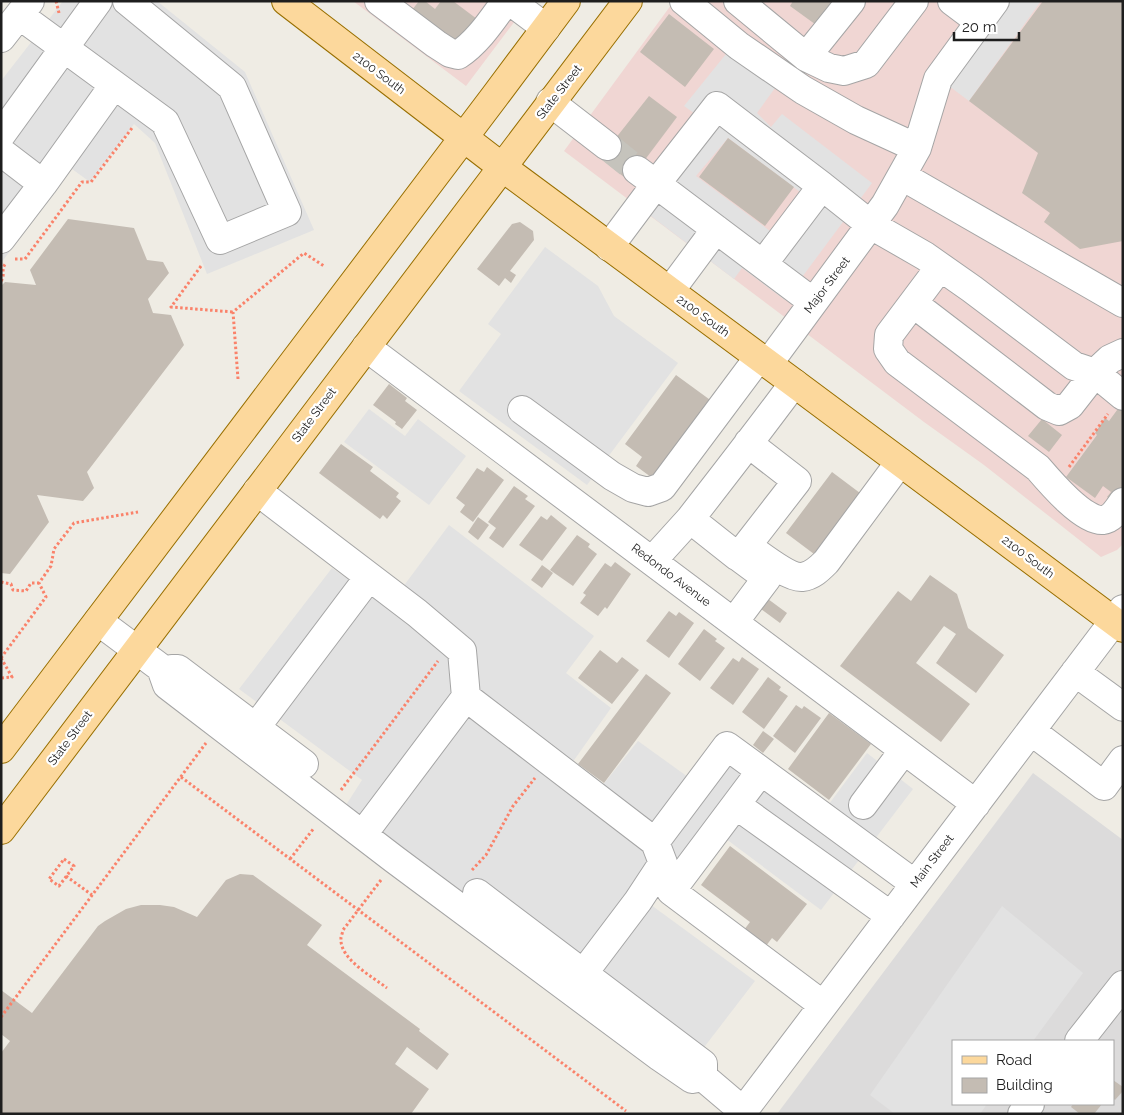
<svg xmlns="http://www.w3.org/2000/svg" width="1124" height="1115" viewBox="0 0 1124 1115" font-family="Raleway,sans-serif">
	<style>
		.residential { fill: #dcdbdb; fill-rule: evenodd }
		.commercial { fill: #f0d6d3 }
		.parking { fill: #e2e2e2; fill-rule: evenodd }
		.building { fill: #c4bcb3 }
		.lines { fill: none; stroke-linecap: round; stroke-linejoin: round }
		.minor-tunnel { stroke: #c5c3bc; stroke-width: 28; stroke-dasharray: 28 14; stroke-linecap: butt }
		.minor-casing { stroke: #a5a5a5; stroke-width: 30 }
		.major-casing { stroke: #986f00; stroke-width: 30 }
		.path { stroke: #fa826a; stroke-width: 3; stroke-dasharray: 2.5 2.5; stroke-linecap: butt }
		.minor { stroke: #fff; stroke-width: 28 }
		.major { stroke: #fcd89c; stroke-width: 28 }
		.labels { text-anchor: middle; stroke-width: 4.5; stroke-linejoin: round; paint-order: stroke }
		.street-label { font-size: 12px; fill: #1e1e1e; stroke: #fff }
	</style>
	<rect width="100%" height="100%" fill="#efece4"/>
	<path class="residential" d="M1033,773L1123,840V1114H777ZM953,1041H1113V1104H953Z"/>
	<path class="commercial" d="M353,1H530L466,86Z
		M674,1H1123V544L1117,550L1101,557L984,465L924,422L564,151Z"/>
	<path class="parking" d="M63,1H157L245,72L314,230L207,274L155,143L134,124L90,182L72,169L1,263V81Z
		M981,1H1041L969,101L929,71Z
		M726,54L775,88L757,113L771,127L782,114L872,183L785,300L742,268L734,279L639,207L708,123L684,106ZM728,138L800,192L770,231L696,176Z
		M545,247L598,286L614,316L678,363L587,485L459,391L501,334L488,324Z
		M369,409L405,436L418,419L466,456L429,505L344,442Z
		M449,525L594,636L566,673L611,708L572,763L602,786L638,741L688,777L725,731L826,808L867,753L913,789L821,910L706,824L647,902L755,981L692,1063L346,805L362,780L239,689L332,568L388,607Z
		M1002,906L1083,973L1033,1041H953V1104H987L980,1114H895L870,1095Z"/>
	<path class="building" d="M419,1H425L435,9L441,1H453L477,19L457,45L412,10Z
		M793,1H838L819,27L790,6Z
		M1043,1H1123V241L1080,249L1044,222L1050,213L1022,193L1038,153L969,101Z
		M669,14L714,49L685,87L640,52Z
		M649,96L677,117L629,181L600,158Z
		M728,138L794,187L765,226L699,177Z
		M68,219L134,228L147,260L163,262L169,273L148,299L153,313L171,315L184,345L87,472L94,488L83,501L37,495L49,522L10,574L1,573V286L5,282L36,285L30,270Z
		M520,222L533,231L534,240L510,271L516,275L511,283L505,278L499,286L477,269L512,224Z
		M676,375L713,402L655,480L636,466L642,457L625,444Z
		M389,384L407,398L405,401L417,410L402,429L395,424L396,422L373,405Z
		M1123,402V494L1116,503L1107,497L1111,492L1103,486L1095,498L1066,477L1097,435L1095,433L1105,418L1109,421Z
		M1042,419L1062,435L1049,452L1028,436Z
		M341,444L373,467L370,471L399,493L396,497L401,501L387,519L383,515L380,519L319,473Z
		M487,467L504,480L473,522L460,512L465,505L456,498L477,468L484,472Z
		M832,472L864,496L818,557L786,533Z
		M514,486L528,496L525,499L535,506L503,548L489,538L496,528L488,522Z
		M551,515L567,528L542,561L519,545L541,516L547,520Z
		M478,517L489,525L478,540L468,532Z
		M577,535L590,544L588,547L597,554L573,586L550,570Z
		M615,562L631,574L607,609L605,607L598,616L580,603L586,595L583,593L605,563L611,567Z
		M542,565L553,573L542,588L531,580Z
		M930,575L957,594L968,628L1004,655L976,693L936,663L956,634L944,626L916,663L970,704L941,742L840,666L898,591L911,601Z
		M768,599L787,613L780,623L761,609Z
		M669,611L676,616L679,612L694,623L669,658L646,641Z
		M704,629L717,639L715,641L725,648L700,681L678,664Z
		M600,650L617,663L622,657L639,670L612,704L578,678Z
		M742,657L759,669L733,705L710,688L733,658L739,662Z
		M646,674L671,693L604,783L578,764Z
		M768,677L781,687L779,690L788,696L764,729L742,712Z
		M796,705L802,709L804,706L821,718L795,753L773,736Z
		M829,713L871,744L829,800L788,769Z
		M763,731L774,739L763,753L753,745Z
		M730,846L807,904L777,942L772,938L750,967L728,951L750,922L701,885Z
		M240,874L253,875L322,925L307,945L420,1029L419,1031L449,1054L437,1070L407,1047L395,1064L429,1089L411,1114H1V1053L10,1041L1,1034V990L32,1013L98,926L105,921L126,909L141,905H160L174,907L197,917L226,880Z
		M1113,1080L1123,1087V1091L1115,1100L1113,1098Z
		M1073,1104H1102L1094,1114H1080L1071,1107Z"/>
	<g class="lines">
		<path class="minor-tunnel" d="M607,146L637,170"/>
		<g class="minor-casing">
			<path id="minor" d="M379,1L436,44L450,53L458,55C478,42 492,20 506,1
				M510,1L546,28
				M684,1L739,46L803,90L856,120L917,148
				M738,1L806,57L829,68L844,71L866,64L914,1
				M952,1L980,22
				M19,15L165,122L220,240L287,212L232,87L127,1
				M1,38L30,1
				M806,57L851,1
				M550,102L607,146
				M1,135L98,1
				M1,152L43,184
				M637,170L656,184L717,106L822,186
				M902,176L1123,303
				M1,239L43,184L114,85
				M609,247L656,184L813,302
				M763,264L822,186L871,225L925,256L972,289L1074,366L1095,373L1110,359L1123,353
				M940,267L889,335L888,349L897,362L1038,468C1050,482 1084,522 1103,520C1112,519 1118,509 1123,502
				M670,291L716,229
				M914,304L1047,406L1059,411L1070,405L1095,373L1123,396
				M366,347L976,804
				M768,364L885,205L917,148L938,79L995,1
				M522,410L612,476L633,488L648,492L662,487L759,357
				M748,443L797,481L738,557L690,519C725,474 760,429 794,383
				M257,491L417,613L462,651L466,697L655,842L727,746L915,884
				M747,546C759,554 788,578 802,577C812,576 819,569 826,562L900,462
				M652,561L690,519
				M98,621L161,668L167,685L394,859L660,1057L692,1079L703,1077L743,1111
				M734,622L767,578L740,558
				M172,669H178L304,764
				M1075,672L1123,707
				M1031,731L1104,786L1123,760
				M244,743L369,577
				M761,771L671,891L823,1005
				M736,805L891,916
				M863,805L904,750
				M363,834L466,697
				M477,893L703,1064V1072
				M573,987L638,901L663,863L655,842
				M1079,1041L1123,985
				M741,1114L1123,609
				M1022,1114L1030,1104"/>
		</g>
		<g class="major-casing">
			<path id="major" d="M286,1L502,167L794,383L1123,628
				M1,749L495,96L566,1
				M1,830L628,1"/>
		</g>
		<path class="path" d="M56,1L59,13
			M15,259H25L82,182H91L132,128
			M201,266L171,307L233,312
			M1,281C6,275 0,270 6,263
			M238,379L233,312L304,253L324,266
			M1069,467L1108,414
			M1,582L11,584L13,590L26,591L31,583H39
			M1,658L46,597L39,583L51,566L54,549L74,523L138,512
			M1,658L12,677L1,678
			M181,777L626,1111
			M341,790L438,661
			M64,859L74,866L59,886L49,879Z
			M290,859L314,828
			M472,870L486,855L513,806L535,778
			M66,876L92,895
			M381,880L343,930C343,931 341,937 341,938C339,959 373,977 387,988
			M1,1017L206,743"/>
		<use href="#minor" class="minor"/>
		<use href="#major" class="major"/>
	</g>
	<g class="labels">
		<g class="street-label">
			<text transform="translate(379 73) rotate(37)" y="4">2100 South</text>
			<text transform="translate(559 92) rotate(-52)" y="4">State Street</text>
			<text transform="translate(827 285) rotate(-53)" y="4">Major Street</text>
			<text transform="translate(703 316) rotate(36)" y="4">2100 South</text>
			<text transform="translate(314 415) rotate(-53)" y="4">State Street</text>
			<text transform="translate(1028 557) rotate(37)" y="4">2100 South</text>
			<text transform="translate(671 575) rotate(37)" y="4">Redondo Avenue</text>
			<text transform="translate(70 738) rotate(-53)" y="4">State Street</text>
			<text transform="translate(932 861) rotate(-53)" y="4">Main Street</text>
		</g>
	</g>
	<rect width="1124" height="1115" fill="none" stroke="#1e1e1e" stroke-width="5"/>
	<rect x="952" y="1040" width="162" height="65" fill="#ffffff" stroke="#a5a5a5"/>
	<rect x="962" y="1056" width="25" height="8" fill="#fcd89c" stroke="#a5a5a5"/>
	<text x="996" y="1065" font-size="15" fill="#1e1e1e">Road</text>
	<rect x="962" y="1078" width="25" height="15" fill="#c4bcb3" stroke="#a5a5a5"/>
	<text x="996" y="1090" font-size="15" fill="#1e1e1e">Building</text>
	<path d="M954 32v8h65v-8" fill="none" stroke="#1e1e1e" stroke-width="2.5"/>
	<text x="962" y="32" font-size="15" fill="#1e1e1e" stroke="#ffffff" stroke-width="4" paint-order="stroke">20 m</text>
</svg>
